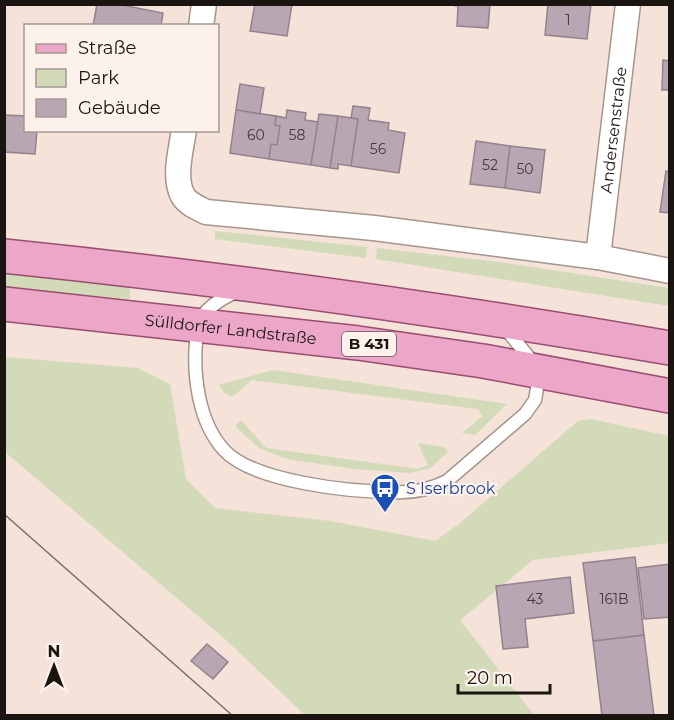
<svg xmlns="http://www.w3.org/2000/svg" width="674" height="720" viewBox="0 0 674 720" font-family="Montserrat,sans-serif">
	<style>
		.green { fill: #d2dab8 }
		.building { fill: #b8a7b2; stroke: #92828d; stroke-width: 1.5 }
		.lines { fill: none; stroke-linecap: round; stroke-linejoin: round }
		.service-casing { stroke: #a6958c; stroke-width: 15 }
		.minor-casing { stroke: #a6958c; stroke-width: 27 }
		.primary-casing { stroke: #994d70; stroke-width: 36 }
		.service { stroke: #fff; stroke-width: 12 }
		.minor { stroke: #fff; stroke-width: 24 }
		.primary { stroke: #eba6c8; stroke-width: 33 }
		.tram { stroke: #7a6e68; stroke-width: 1.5 }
		.labels { text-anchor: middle; stroke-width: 4.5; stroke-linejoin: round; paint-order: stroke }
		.number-label { font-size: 14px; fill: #423a39 }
		.shield { fill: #fdf1eb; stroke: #5f5752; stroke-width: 1.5 }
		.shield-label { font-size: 15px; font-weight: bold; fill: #1b1511 }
		.street-label { font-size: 16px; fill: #1b1511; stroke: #fdf1eb }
		.transit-label { font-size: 16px; fill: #164399; stroke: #fdf1eb; text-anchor: start }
	</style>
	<rect width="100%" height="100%" fill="#f5e2d8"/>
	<path class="green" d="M215,231L367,247L366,258L215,239Z
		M377,248L507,263L669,288V306L376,259Z
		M5,272L130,286V299L5,288Z
		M5,357L137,368L170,384L186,479L215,508L330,521L435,541L459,524L578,421L591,419L669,436V543L533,560L460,620L534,715H305L225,639L5,452Z
		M273,370L507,404L475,435L462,433L483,416L477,409L252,380L232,397L224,393L219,385Z
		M241,420L266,448L418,469L428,465L418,443L444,447L448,452L430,468L410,473L355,469L287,459L259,448L236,427V424Z"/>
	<path class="building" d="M97,4H117L163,13L161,26H93Z
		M255,4H292L287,36L250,31Z
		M442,4H490L488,28L457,26L458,6Z
		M548,4H591L587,39L545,35Z
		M663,60L670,61V90H662Z
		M240,84L264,88L260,114L236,110Z
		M353,106L370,108L368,120L389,123L388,130L405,133L399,173L351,166L358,119L351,118Z
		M236,110L276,116L275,125L280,126L277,145L271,144L269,159L230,153Z
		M287,110L306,113L305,120L318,122L311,165L269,159L271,144L277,145L280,126L275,125L276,116L286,118Z
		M319,114L338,116L330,168L311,165Z
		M4,115L26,116V130H37L35,154L4,152Z
		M338,116L358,119L351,166L338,164V169L330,168Z
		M476,141L510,146L505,188L470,184Z
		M510,146L545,150L540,193L505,188Z
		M666,171L670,172V213L660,212Z
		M635,557L644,635L593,641L583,563Z
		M670,564V617L644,619L638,568Z
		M570,577L574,613L525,619L528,647L503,649L496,586Z
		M644,635L654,716H602L593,641Z
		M207,644L228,662L213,679L191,661Z"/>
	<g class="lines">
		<g class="service-casing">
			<path id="service" d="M236,292C222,298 204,309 198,324C196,328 196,337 196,342C193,377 199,423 224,450C253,482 351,492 394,492C412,493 431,489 447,481L525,414L535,400L540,371L505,328"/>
		</g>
		<g class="minor-casing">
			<g id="minor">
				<path d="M201,26L204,4"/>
				<path d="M184,130C181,150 173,178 183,196C188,204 198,208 206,212L374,228L598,257L670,271"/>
				<path id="s1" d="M598,257L628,4"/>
			</g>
		</g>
		<g class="primary-casing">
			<g id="primary">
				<path d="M4,256C227,279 449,310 670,348"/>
				<path id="s2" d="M4,304L358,343L483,361L670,396"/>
			</g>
		</g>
		<use href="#service" class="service"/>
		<use href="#minor" class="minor"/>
		<use href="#primary" class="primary"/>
		<path class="tram" d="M4,514L233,716"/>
	</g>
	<defs>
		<g id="bus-pin" transform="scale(1.5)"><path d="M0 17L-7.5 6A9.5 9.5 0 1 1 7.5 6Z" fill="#1a4fb4" stroke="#fdf1eb"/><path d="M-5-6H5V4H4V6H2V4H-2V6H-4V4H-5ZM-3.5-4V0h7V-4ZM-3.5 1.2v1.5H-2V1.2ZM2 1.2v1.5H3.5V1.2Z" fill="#fff"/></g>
	</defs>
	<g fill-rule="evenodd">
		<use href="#bus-pin" x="385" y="488"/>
	</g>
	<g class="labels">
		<g class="number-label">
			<text x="568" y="25">1</text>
			<text x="256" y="140">60</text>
			<text x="297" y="140">58</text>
			<text x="378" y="154">56</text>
			<text x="490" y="170">52</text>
			<text x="525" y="174">50</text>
			<text x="535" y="604">43</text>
			<text x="614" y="604">161B</text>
		</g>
		<rect class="shield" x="342" y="332" width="54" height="24" rx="4.5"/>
		<g class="shield-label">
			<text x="369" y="349">B 431</text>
		</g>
		<g class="street-label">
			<text dy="6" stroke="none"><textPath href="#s1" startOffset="128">Andersenstraße</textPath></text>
			<text dy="6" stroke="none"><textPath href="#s2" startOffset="228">Sülldorfer Landstraße</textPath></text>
		</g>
		<g class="transit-label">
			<text x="406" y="494">S Iserbrook</text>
		</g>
	</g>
	<rect width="674" height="720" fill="none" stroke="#1b1511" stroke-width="12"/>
	<rect x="24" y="24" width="195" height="108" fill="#fdf1eb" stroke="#a39994" stroke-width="1.5"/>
	<rect x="36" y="44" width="30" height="9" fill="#eba6c8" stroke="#a39994" stroke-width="1.5"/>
	<text x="78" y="54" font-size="18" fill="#1b1511">Straße</text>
	<rect x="36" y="69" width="30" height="18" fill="#d2dab8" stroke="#a39994" stroke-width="1.5"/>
	<text x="78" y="84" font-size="18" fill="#1b1511">Park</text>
	<rect x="36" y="99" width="30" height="18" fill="#b8a7b2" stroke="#a39994" stroke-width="1.5"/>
	<text x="78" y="114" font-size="18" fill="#1b1511">Gebäude</text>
	<g transform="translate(54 666)" stroke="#fdf1eb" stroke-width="4.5" paint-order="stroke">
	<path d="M0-4.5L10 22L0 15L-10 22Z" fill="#1b1511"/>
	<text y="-9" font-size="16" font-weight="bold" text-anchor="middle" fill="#1b1511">N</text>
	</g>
	<path d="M458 684v9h92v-9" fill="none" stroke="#1b1511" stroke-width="3"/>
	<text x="467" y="684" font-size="18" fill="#1b1511" stroke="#fdf1eb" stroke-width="4.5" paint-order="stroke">20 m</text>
</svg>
